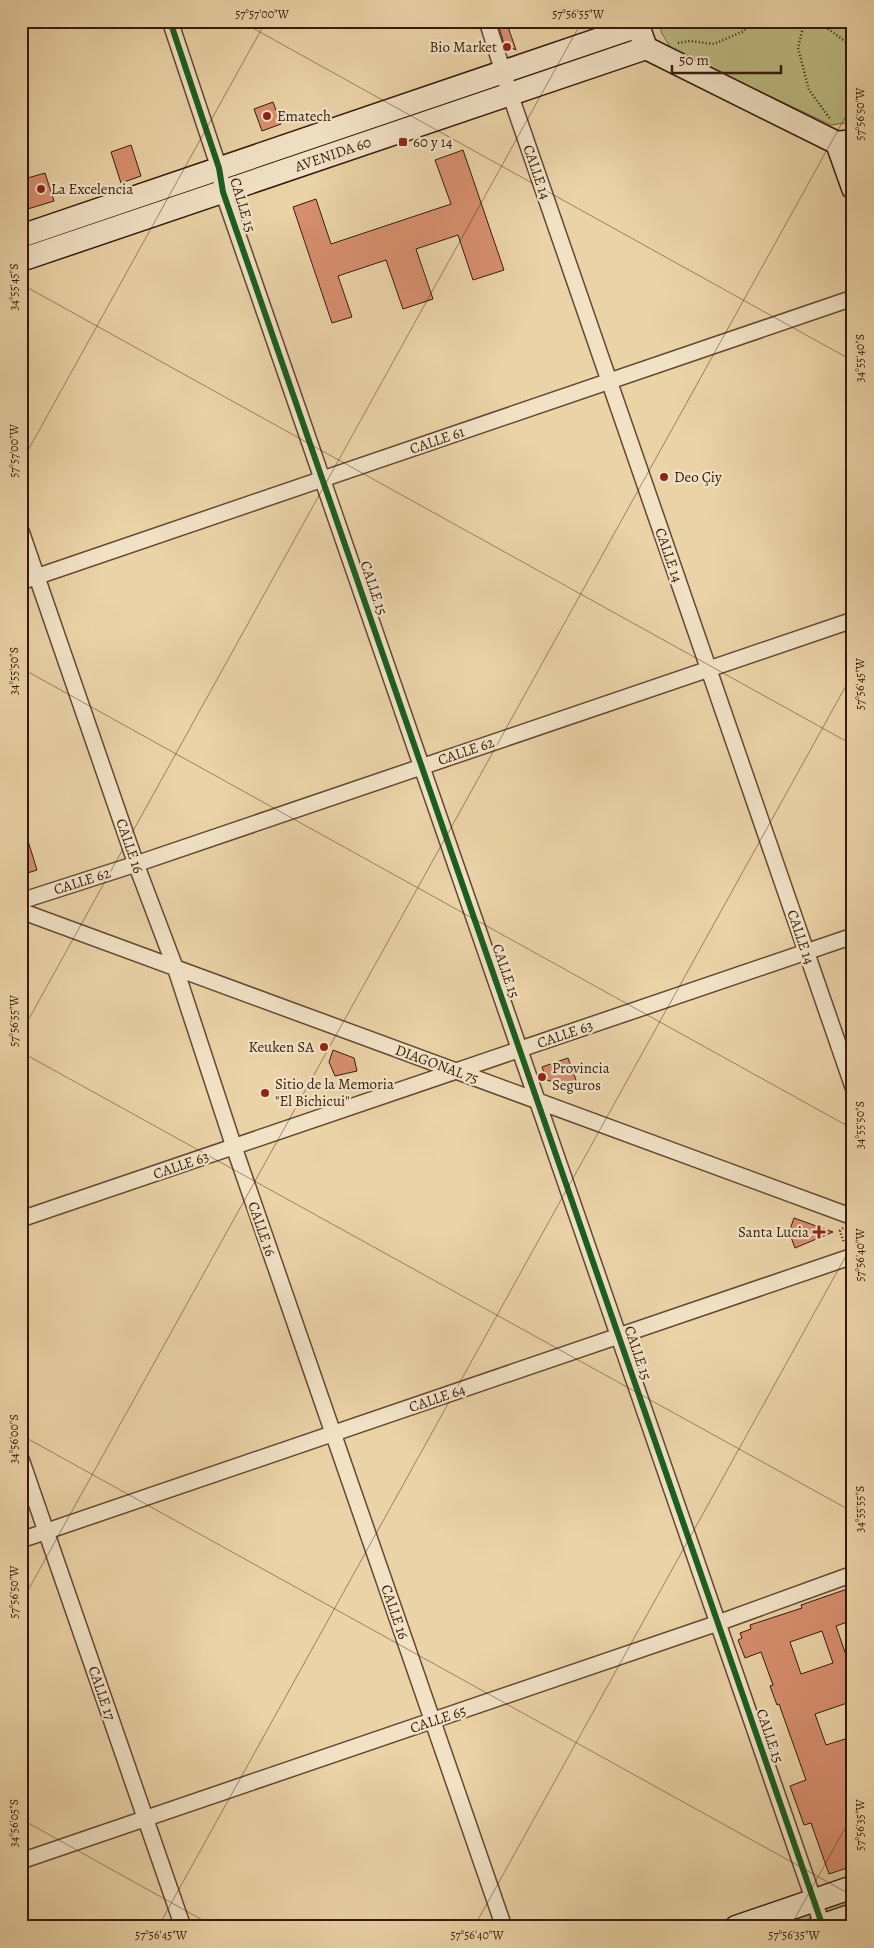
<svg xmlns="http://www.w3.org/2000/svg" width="874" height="1948" viewBox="0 0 874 1948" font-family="Alegreya,serif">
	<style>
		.green { fill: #bcbb83; stroke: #7a6a47 }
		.building { fill: #d78f6f; stroke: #371a0b; fill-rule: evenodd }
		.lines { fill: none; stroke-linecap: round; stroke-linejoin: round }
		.minor-casing { stroke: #644832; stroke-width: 18 }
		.secondary-casing { stroke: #371a0b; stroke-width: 25 }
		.path { stroke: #371a0b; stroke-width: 2.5; stroke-dasharray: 1 2.5; stroke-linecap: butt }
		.minor { stroke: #f1e2c6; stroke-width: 15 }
		.secondary { stroke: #f1e2c6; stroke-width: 22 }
		.cycleway-casing { stroke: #f1e2c6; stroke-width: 9 }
		.cycleway { stroke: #1b5e20; stroke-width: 6 }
		.ticks { fill: none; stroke: #371a0b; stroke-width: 1; stroke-opacity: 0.45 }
		.poi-dot { fill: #8f2418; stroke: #f1e2c6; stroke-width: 2 }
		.labels { text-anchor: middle; stroke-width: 4.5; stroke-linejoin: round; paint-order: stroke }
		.poi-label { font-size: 15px; fill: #371a0b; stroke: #f1e2c6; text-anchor: start }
		.street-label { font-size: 15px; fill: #371a0b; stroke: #f1e2c6 }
		.neatline { fill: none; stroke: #371a0b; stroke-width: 2 }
		.ticks-label { font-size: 12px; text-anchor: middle; fill: #371a0b }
	</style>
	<rect width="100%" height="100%" fill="#ead3a7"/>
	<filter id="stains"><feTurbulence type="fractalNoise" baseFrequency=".004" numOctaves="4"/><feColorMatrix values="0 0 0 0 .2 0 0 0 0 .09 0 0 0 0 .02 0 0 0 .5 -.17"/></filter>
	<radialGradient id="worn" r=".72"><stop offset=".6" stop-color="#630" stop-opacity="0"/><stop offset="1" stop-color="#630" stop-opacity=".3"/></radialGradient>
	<path class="green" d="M660,21H853V122L831,125L672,50L661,32Z
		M853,1894V1907L794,1927H758Z"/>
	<path class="building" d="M497,21H506L516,50L504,44Z
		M273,102L281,124L262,131L254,109Z
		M131,145L141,176L121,183L111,152Z
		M463,150L504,270L473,280L458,235L416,249L433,299L403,309L386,260L338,276L352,317L332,323L293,207L316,199L331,244L451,204L435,160Z
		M45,173L54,201L21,211V180Z
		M21,828H24L37,870L21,875Z
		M333,1050L354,1058L357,1071L335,1076L329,1062Z
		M568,1058L580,1091L547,1080L542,1067Z
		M794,1218L833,1232L795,1248L789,1232Z
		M853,1587V1620L836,1626L847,1658L853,1656V1701L815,1714L826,1745L845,1739L853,1760V1829L847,1831L853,1849V1866L829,1874L811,1823L804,1825L790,1786L806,1780L779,1704L777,1705L770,1686L773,1685L761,1652L745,1658L738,1640L742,1638L740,1633L751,1629L750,1625L802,1608L801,1605ZM822,1631L833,1663L801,1674L790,1642Z"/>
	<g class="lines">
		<g class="minor-casing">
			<path id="minor" d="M170,21L219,168L223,192L823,1927
				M487,21L510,94L853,1087
				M21,531L136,864L175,967L234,1147L504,1927
				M21,582L853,298
				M21,901L136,864L853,620
				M21,911L853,1217
				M21,1219L853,936
				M21,1459L183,1927
				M21,1540L853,1256
				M21,1861L718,1623L853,1574"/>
		</g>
		<g class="secondary-casing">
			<path id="secondary" d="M641,34L646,48L837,143L853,141
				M837,143L853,188
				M21,236L638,26
				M21,260L646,48
				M736,1927L853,1887
				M818,1927L853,1915"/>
		</g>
		<path class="path" d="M801,21L803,27L798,48L809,90L831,120
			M822,21L823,25L846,42L853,67
			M678,43L690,41L714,44L744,31L750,21
			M843,1228L840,1231L844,1243"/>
		<use href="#minor" class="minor"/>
		<use href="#secondary" class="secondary"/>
		<g class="cycleway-casing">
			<path id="cycleway" d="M170,21L219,168L223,192L823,1927"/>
		</g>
		<use href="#cycleway" class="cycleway"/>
	</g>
	<path class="ticks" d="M240,21L853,361M21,284L853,745M21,463L266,21M21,668L853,1129M21,1033L582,21M21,1052L853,1512M21,1435L853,1896M21,1603L853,103M21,1819L215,1927M158,1927L853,673M474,1927L853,1243M790,1927L853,1814"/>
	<g class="poi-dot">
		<circle cx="507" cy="47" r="5"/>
		<circle cx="267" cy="116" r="5"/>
		<rect x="398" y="137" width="10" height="10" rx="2.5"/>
		<circle cx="41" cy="189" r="5"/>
		<circle cx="664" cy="477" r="5"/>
		<circle cx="324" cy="1047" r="5"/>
		<circle cx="542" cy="1077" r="5"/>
		<circle cx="265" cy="1093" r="5"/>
		<path d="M816.5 1224.5h5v5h5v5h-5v5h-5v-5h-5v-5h5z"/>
	</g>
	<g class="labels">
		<g class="poi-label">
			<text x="497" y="52" text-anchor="end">Bio Market</text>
			<text x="277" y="121">Ematech</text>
			<text x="413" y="147">60 y 14</text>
			<text x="51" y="194">La Excelencia</text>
			<text x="674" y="482">Deo Çiy</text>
			<text x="314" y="1052" text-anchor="end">Keuken SA</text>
			<text x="552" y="1073">Provincia<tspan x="552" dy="17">Seguros</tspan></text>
			<text x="275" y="1089">Sitio de la Memoria<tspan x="275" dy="17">"El Bichicui"</tspan></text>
			<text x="809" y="1237" text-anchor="end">Santa Lucia</text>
		</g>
		<g class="street-label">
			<text transform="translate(333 154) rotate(-19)" y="5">AVENIDA 60</text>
			<text transform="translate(537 172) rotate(71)" y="5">CALLE 14</text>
			<text transform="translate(243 205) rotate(73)" y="5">CALLE 15</text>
			<text transform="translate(437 440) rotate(-19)" y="5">CALLE 61</text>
			<text transform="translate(669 555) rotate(71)" y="5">CALLE 14</text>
			<text transform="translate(374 588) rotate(71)" y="5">CALLE 15</text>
			<text transform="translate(466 751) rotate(-19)" y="5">CALLE 62</text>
			<text transform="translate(130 846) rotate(71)" y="5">CALLE 16</text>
			<text transform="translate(82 881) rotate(-18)" y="5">CALLE 62</text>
			<text transform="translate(801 937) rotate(71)" y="5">CALLE 14</text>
			<text transform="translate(506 971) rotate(71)" y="5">CALLE 15</text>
			<text transform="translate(565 1034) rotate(-19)" y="5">CALLE 63</text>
			<text transform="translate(437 1064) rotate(20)" y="5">DIAGONAL 75</text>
			<text transform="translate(181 1165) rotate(-19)" y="5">CALLE 63</text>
			<text transform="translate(262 1229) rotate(71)" y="5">CALLE 16</text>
			<text transform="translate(638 1353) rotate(71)" y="5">CALLE 15</text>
			<text transform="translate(437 1398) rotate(-19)" y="5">CALLE 64</text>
			<text transform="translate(395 1612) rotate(71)" y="5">CALLE 16</text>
			<text transform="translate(102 1693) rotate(71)" y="5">CALLE 17</text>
			<text transform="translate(438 1719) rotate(-19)" y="5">CALLE 65</text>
			<text transform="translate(770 1736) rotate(71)" y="5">CALLE 15</text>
		</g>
	</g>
	<rect width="874" height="1948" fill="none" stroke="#ead3a7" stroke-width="55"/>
	<path d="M672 65v8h109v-8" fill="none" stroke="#371a0b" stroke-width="2.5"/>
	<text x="679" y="65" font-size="15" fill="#371a0b" stroke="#f1e2c6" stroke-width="4" paint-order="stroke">50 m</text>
	<rect x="28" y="28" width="818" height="1892" class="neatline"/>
	<g class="ticks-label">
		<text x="262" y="18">57°57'00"W</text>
		<text x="578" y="18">57°56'55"W</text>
		<text transform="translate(860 114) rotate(-90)" y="4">57°56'50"W</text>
		<text transform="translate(14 287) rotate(-90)" y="4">34°55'45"S</text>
		<text transform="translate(860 358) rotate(-90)" y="4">34°55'40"S</text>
		<text transform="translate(14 451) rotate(-90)" y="4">57°57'00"W</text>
		<text transform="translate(14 671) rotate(-90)" y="4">34°55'50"S</text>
		<text transform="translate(860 684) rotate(-90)" y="4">57°56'45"W</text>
		<text transform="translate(14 1021) rotate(-90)" y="4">57°56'55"W</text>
		<text transform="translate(860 1125) rotate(-90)" y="4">34°55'50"S</text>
		<text transform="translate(860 1255) rotate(-90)" y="4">57°56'40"W</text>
		<text transform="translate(14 1439) rotate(-90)" y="4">34°56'00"S</text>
		<text transform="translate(860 1509) rotate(-90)" y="4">34°55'55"S</text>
		<text transform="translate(14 1592) rotate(-90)" y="4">57°56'50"W</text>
		<text transform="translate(14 1823) rotate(-90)" y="4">34°56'05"S</text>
		<text transform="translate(860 1825) rotate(-90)" y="4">57°56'35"W</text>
		<text x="161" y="1939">57°56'45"W</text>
		<text x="477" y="1939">57°56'40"W</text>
		<text x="794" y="1939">57°56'35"W</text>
	</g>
	<rect width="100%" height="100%" filter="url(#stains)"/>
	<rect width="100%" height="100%" fill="url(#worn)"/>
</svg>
